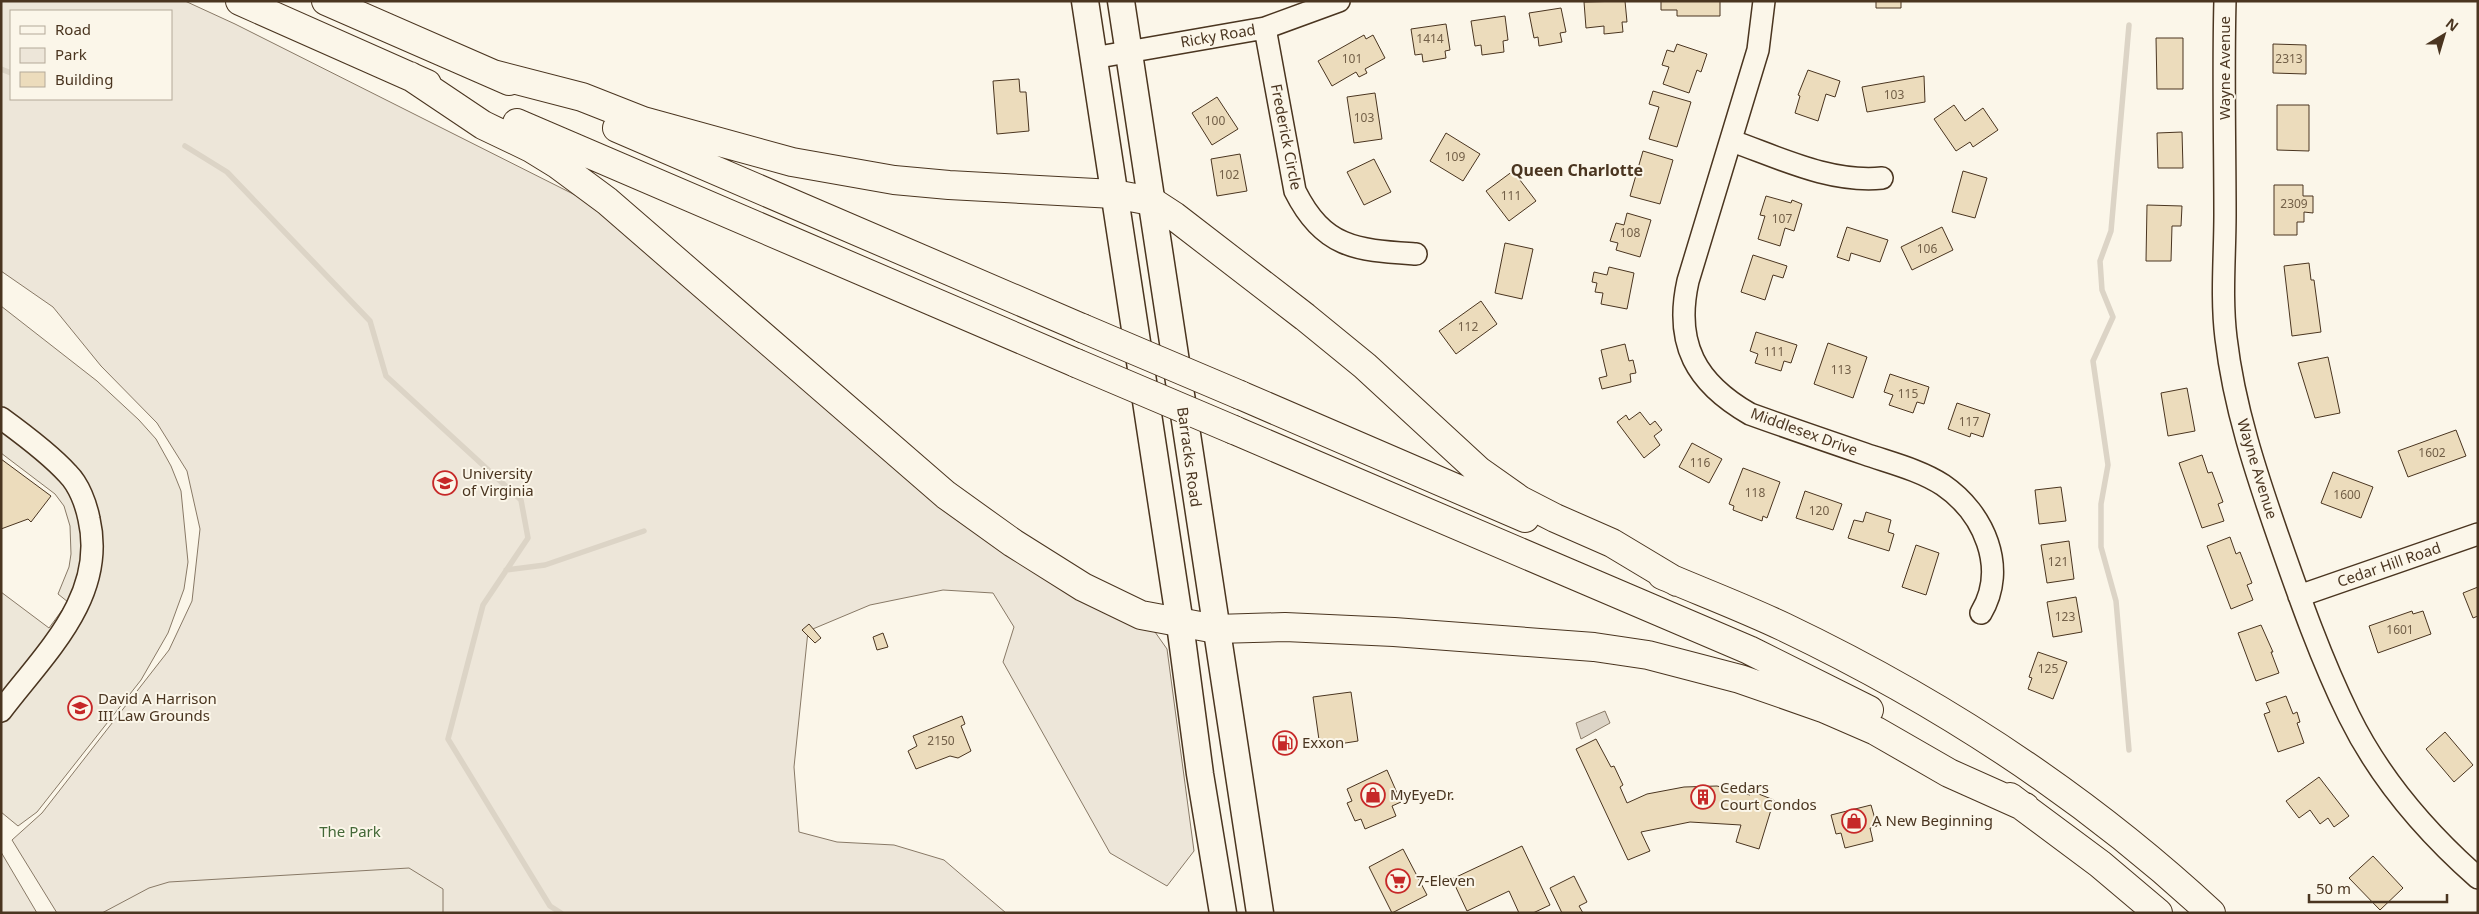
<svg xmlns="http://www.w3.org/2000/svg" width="2479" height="914" viewBox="0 0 2479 914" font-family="'Noto Sans',sans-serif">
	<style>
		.green { fill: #ede6d9; stroke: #887966; fill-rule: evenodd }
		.parking { fill: #ede7d9; stroke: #887966 }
		.water { fill: #dcd4c6; stroke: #887966 }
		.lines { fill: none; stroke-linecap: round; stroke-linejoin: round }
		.stream { stroke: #dcd4c6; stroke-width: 5.5 }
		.building { fill: #ecdcbc; stroke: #4a3520 }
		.minor-casing { stroke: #4a3520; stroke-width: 24 }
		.major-casing { stroke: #4a3520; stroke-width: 29 }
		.highway-casing { stroke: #4a3520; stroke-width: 30 }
		.minor { stroke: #fbf6e9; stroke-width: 21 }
		.major { stroke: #fbf6e9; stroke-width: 26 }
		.highway { stroke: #fbf6e9; stroke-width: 28 }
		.highway-bridge-casing { stroke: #4a3520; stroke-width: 30; stroke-linecap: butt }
		.highway-bridge { stroke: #fbf6e9; stroke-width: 28 }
		.labels { text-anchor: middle; stroke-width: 4; stroke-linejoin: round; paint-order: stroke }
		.number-label { font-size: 12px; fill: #725f47 }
		.street-label { font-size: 15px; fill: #4a3520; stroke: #fbf6e9 }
		.poi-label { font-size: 15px; fill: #4a3520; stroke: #fbf6e9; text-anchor: start }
		.park-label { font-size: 15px; fill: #436837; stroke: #fbf6e9 }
		.neighbourhood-label { font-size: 16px; font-weight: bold; fill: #4a3520; stroke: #fbf6e9 }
	</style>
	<rect width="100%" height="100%" fill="#fbf6e9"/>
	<path class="green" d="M1,1H185L235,24L599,207L1023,565L1155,632L1167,649L1194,851L1167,886L1110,853L1003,662L1014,627L993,593L943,590L870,605L808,631L794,767L799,832L837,842L894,845L944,860L1006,913H57L12,840L42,813L169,650L192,601L200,529L187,471L157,423L101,366L53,307L1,271ZM11,11H171V99H11Z
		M1,852L37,913H1Z"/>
	<path class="parking" d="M1,306L97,381L139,420L156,439L171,466L181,491L188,562L184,589L168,633L141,680L37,812L18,826L1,812V592L49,628L68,602L58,594L69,567L71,554L70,526L64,506L55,494L1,453Z
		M409,868L443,889V913H102L149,888L169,882Z"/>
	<path class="water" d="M1605,711L1610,723L1581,739L1576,723Z"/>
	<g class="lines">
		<path class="stream" d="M2129,25L2111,231L2100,261L2102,290L2113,317L2093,361L2108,465L2101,504V547L2116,601L2129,750
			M1,69L11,73
			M185,146L227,172L370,321L386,376L521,500L528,538L483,605L448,739L550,906L561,913
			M506,570L545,565L644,531"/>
	</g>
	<path class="building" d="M1625,1L1627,22H1622L1623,32L1604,34V26L1586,28L1584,2Z
		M1661,1H1720V16H1677V10H1661Z
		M1876,1H1901V8H1876Z
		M1561,8L1566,32L1560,33L1562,42L1539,46L1538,37L1534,38L1529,13Z
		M1505,16L1508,40L1503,41L1504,52L1482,55L1481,45L1475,46L1471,21Z
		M1446,24L1450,50L1445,51L1446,58L1423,62L1422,54L1415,55L1411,29Z
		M1364,35L1366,39L1373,35L1385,58L1365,69L1367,73L1359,77L1356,72L1332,86L1318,61Z
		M2156,38H2183V89H2157Z
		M1677,44L1707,54L1701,72L1697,70L1689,93L1663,84L1669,67L1662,65L1667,50L1674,52Z
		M2273,44L2306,45V74L2273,73Z
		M1808,70L1840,81L1835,97L1826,94L1818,121L1795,113L1800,96L1798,95Z
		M1924,76L1925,102L1867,112L1862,87Z
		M1019,79L1020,92H1026L1029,131L997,134L993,81Z
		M1653,91L1691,102L1677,147L1649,139L1659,107L1649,104Z
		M1375,93L1382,139L1354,143L1347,97Z
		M1217,97L1238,129L1212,145L1192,113Z
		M1954,105L1965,121L1983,108L1998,130L1973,147L1970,142L1956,151L1934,119Z
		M2277,105H2309V151L2277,150Z
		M2182,132L2183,168H2158L2157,133Z
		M1446,133L1480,154L1463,181L1430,161Z
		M1643,151L1673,160L1660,204L1630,196Z
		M1240,154L1247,191L1217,196L1211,159Z
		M1374,159L1391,192L1364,205L1347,172Z
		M1513,171L1536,201L1509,221L1486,191Z
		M1963,171L1987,178L1975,218L1952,212Z
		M2274,185H2303V196H2313V213L2304,212V222H2297V235H2274Z
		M1766,196L1791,203L1792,200L1802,204L1794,231L1785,228L1780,246L1758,239L1765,216L1760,215Z
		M2147,205L2182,206L2181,226H2172L2171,261H2146Z
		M1627,213L1651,220L1640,257L1616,250L1618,243L1610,241L1616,223L1624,225Z
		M1847,227L1888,240L1880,262L1851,253L1849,261L1837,257Z
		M1942,227L1953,250L1912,270L1901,247Z
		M1505,243L1533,249L1522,299L1495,293Z
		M1753,255L1787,266L1783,278L1773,275L1765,300L1741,292Z
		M2309,263L2311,280H2314L2321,332L2292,336L2284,266Z
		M1609,267L1634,273L1627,309L1601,304L1603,293L1595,292L1597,283L1592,282L1594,272L1607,275Z
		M1481,301L1497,324L1456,354L1439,331Z
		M1756,332L1797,345L1791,363L1784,361L1781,371L1755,363L1758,354L1750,351Z
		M1828,343L1867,357L1853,398L1814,384Z
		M1625,344L1629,361L1633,360L1636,373L1630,374L1631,382L1602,389L1599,378L1607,376L1601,350Z
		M2328,357L2340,413L2315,418L2298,363Z
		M1890,374L1929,387L1924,404L1917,402L1913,413L1889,405L1893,395L1884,392Z
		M2187,388L2195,431L2168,436L2161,393Z
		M1957,403L1990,414L1983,437L1971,433L1970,437L1948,429Z
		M1640,412L1650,425L1655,421L1662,430L1654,436L1660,445L1644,458L1617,422L1626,415L1629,420Z
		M2456,430L2466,456L2408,477L2398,451Z
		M1692,443L1722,459L1709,483L1679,467Z
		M2202,455L2208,473L2212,472L2223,502L2218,504L2224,521L2202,528L2179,463Z
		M1,459L51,496L31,522L28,519L1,529Z
		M1743,468L1780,482L1767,518L1763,516L1762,521L1733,510L1734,506L1729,504Z
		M2333,472L2373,487L2361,518L2321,503Z
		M2061,487L2066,521L2039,524L2035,490Z
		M1805,491L1842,504L1833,530L1796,518Z
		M1866,512L1891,520L1888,532L1894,534L1889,551L1848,538L1854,520L1863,522Z
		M2230,537L2236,554L2240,552L2252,583L2247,585L2253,600L2231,609L2207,546Z
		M2069,541L2074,579L2047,583L2041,545Z
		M1916,545L1939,553L1926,595L1902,587Z
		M2478,587V616L2473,618L2463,593Z
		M2076,597L2082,632L2053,637L2047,602Z
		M2412,611L2413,614L2423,611L2431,634L2378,653L2369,626Z
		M809,624L821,638L815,643L802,630Z
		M2261,625L2273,652H2271L2279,673L2256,681L2238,633Z
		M883,633L888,647L877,650L873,637Z
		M2038,652L2067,662L2053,699L2028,689L2032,678L2029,677Z
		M1351,692L1358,741L1320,747L1313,697Z
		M2286,696L2293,714L2297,712L2300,722L2297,723L2304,743L2278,752L2264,714L2270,712L2266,703Z
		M962,716L965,724L961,726L971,751L958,758L950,756L916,769L908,751L917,746L913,736Z
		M2445,732L2473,765L2454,782L2426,749Z
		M1596,739L1611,767L1614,766L1623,785L1620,787L1627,803L1647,794L1684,787L1717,786L1750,795L1751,791L1774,800L1759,849L1736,842L1741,825L1690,822L1641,832L1650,851L1628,860L1576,749Z
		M1387,770L1401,802L1392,806L1396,816L1365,829L1361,819L1355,821L1347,803L1352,801L1347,789Z
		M2319,777L2349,816L2334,827L2328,818L2320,824L2310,810L2299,818L2286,801Z
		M1871,805L1877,826L1870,828L1873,841L1845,848L1841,833L1836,834L1831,815Z
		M1522,846L1550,905L1533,913H1519L1509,891L1467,911L1452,879Z
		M1403,849L1427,895L1392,913L1369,867Z
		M2373,856L2403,888L2380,910L2349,878Z
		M1574,876L1587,902L1579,906L1583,913H1562L1550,888Z"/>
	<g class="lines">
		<g class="minor-casing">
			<path id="minor" d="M1764,1L1758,50L1688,281C1674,344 1696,383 1750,414C1789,428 1827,441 1865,454C1891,463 1920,470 1943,485C1984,513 2008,568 1981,613
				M2225,1C2223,72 2225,144 2225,215C2225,256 2221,297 2226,338C2234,407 2256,473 2279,539C2300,599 2321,659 2349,716C2379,777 2427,833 2478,878
				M1265,28L1295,191C1324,249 1357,250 1416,254
				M1093,58L1265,28L1339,1
				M1732,141C1780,158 1830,183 1882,178
				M1,418C23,434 50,454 68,474C79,485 86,504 89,519C107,597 44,654 1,711
				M2299,596L2478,534"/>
		</g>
		<g class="major-casing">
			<path id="major" d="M1085,1L1180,624L1200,774L1223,913
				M1121,1L1260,913"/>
		</g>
		<g class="highway-casing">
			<path id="highway" d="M240,1L427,84
				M326,1L509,81
				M493,74L582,97L643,121L792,162L894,180L949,185L1114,194L1151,201L1174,216L1305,317L1365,366L1479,471L1520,500L1555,518L1612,543L1677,582
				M410,76L483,125L531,148L557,164L607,201L946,495L1013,543L1083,587L1141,615L1216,629L1285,627L1394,632L1594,647L1648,655L1740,679L1823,708L1876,731L1949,773L2025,807
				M517,123L1076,363
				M617,128L1082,328
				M1240,395L1525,518
				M1234,430L1749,650L1869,710
				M1662,575C1702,592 1744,608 1784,627C1939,701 2085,796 2211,913
				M2010,797L2100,864L2158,913"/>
		</g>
		<use href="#minor" class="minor"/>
		<use href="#major" class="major"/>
		<use href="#highway" class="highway"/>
		<g class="highway-bridge-casing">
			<path id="highway-bridge" d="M1082,328L1240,395
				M1076,363L1234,430"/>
		</g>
		<use href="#highway-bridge" class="highway-bridge"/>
	</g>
	<defs>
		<g id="university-ring" transform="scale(1.25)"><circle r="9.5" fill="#fbf6e9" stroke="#c62828" stroke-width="1.5"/><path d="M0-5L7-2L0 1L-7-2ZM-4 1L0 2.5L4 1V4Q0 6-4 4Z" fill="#c62828"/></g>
		<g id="fuel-ring" transform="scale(1.25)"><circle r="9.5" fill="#fbf6e9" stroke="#c62828" stroke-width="1.5"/><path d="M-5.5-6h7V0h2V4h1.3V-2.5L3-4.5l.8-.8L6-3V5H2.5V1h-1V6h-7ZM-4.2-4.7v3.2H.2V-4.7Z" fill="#c62828"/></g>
		<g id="shop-ring" transform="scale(1.25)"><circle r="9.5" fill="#fbf6e9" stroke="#c62828" stroke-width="1.5"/><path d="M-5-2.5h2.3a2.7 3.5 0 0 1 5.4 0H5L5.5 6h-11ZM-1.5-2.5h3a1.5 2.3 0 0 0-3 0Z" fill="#c62828"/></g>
		<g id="building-ring" transform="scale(1.25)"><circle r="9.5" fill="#fbf6e9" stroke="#c62828" stroke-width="1.5"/><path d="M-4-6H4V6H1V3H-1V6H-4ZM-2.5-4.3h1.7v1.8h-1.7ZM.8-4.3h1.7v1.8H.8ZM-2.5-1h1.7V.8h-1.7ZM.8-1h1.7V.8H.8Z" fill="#c62828"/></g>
		<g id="supermarket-ring" transform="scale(1.25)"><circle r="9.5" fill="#fbf6e9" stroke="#c62828" stroke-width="1.5"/><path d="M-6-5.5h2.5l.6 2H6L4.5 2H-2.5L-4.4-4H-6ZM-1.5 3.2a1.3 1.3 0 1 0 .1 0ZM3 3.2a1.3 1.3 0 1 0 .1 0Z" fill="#c62828"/></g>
	</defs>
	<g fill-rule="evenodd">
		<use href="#university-ring" x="445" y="483"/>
		<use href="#university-ring" x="80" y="708"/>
		<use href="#fuel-ring" x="1285" y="743"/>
		<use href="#shop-ring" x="1373" y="795"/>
		<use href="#building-ring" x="1703" y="797"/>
		<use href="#shop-ring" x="1854" y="821"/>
		<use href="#supermarket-ring" x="1398" y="881"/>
	</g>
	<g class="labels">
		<g class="number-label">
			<text x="1430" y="43">1414</text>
			<text x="1352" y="63">101</text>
			<text x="2289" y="63">2313</text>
			<text x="1894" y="99">103</text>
			<text x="1364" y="122">103</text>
			<text x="1215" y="125">100</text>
			<text x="1455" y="161">109</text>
			<text x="1229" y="179">102</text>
			<text x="1511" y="200">111</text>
			<text x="2294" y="208">2309</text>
			<text x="1782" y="223">107</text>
			<text x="1630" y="237">108</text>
			<text x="1927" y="253">106</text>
			<text x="1468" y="331">112</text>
			<text x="1774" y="356">111</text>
			<text x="1841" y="374">113</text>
			<text x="1908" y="398">115</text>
			<text x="1969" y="426">117</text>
			<text x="2432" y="457">1602</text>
			<text x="1700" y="467">116</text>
			<text x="1755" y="497">118</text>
			<text x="2347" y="499">1600</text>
			<text x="1819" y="515">120</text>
			<text x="2058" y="566">121</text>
			<text x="2065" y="621">123</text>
			<text x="2400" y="634">1601</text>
			<text x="2048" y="673">125</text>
			<text x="941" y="745">2150</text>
		</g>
		<g class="street-label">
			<text transform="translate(1218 36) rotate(-10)" y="5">Ricky Road</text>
			<text transform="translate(2225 68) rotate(-90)" y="5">Wayne Avenue</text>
			<text transform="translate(1286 137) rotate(79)" y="5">Frederick Circle</text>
			<text transform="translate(1804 432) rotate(20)" y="5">Middlesex Drive</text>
			<text transform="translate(1189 457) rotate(82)" y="5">Barracks Road</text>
			<text transform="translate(2257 469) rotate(73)" y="5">Wayne Avenue</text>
			<text transform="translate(2389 565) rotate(-19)" y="5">Cedar Hill Road</text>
		</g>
		<g class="poi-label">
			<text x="462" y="479">University<tspan x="462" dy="17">of Virginia</tspan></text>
			<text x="98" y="704">David A Harrison<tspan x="98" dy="17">III Law Grounds</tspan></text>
			<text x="1302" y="748">Exxon</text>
			<text x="1720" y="793">Cedars<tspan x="1720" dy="17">Court Condos</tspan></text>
			<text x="1390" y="800">MyEyeDr.</text>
			<text x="1872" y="826">A New Beginning</text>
			<text x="1416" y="886">7-Eleven</text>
		</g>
		<g class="park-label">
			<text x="350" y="837">The Park</text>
		</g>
		<g class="neighbourhood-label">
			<text x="1577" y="176">Queen Charlotte</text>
		</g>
	</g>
	<rect width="2479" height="914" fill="none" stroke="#4a3520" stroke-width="5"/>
	<rect x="10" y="10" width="162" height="90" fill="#fbf6e9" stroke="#b4a999"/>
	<rect x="20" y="26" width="25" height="8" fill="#fbf6e9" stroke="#b4a999"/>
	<text x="55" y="35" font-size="15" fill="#4a3520">Road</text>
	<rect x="20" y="48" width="25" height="15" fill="#ede6d9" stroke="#b4a999"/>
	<text x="55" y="60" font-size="15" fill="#4a3520">Park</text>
	<rect x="20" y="72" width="25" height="15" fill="#ecdcbc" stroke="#b4a999"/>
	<text x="55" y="85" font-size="15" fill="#4a3520">Building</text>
	<g transform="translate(2444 35) rotate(38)" stroke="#fbf6e9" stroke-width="4" paint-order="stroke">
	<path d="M0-4L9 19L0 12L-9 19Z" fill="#4a3520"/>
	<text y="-8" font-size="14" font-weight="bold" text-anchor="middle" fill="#4a3520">N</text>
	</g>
	<path d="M2309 894v8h138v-8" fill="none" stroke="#4a3520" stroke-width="2.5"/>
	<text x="2316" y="894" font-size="15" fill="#4a3520" stroke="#fbf6e9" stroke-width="4" paint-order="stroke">50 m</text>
</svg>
